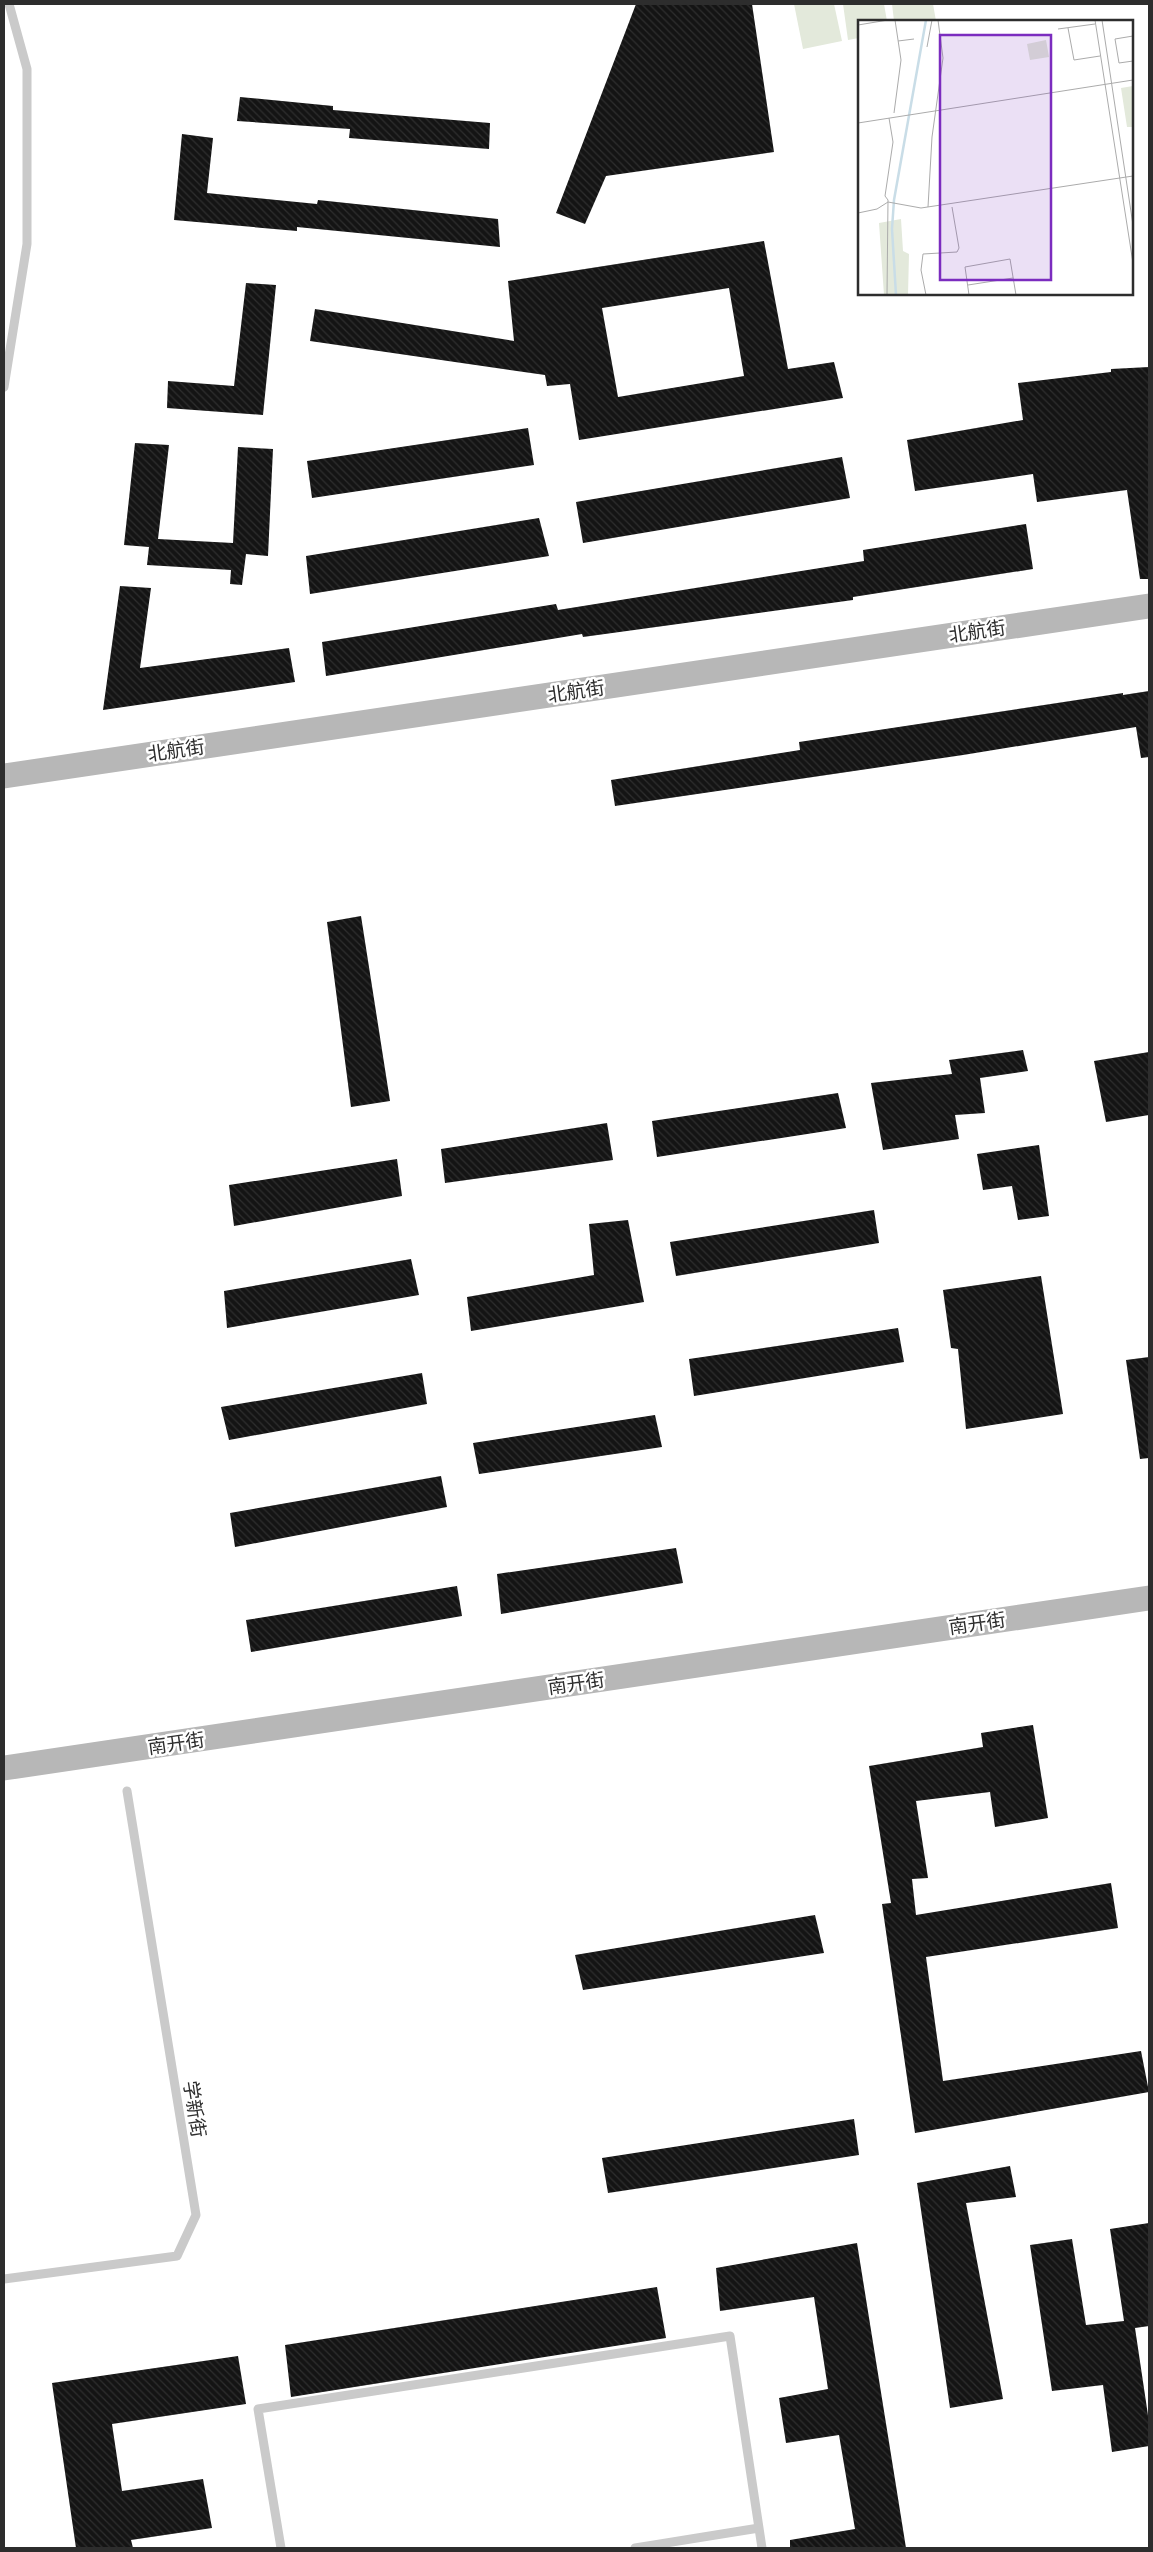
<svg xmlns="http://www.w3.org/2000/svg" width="1153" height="2552" viewBox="0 0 1153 2552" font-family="'Alegreya Sans','Noto Sans SC',sans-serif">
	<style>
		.pitch { fill: #e3e9db }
		.building { fill: url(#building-back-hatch); fill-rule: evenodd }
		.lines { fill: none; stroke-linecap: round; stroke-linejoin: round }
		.lane { stroke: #cacaca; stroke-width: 9 }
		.secondary { stroke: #b7b7b7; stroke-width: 25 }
		.labels { text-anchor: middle; stroke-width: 5; stroke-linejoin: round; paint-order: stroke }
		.street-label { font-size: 19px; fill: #2d2d2d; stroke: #fff }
		.inset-river { fill: none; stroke: #c9dde7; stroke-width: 2.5 }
		.inset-road { fill: none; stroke: #ababab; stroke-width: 1 }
		.view { fill: #7b2cbf; fill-opacity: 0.15; stroke: #7b2cbf; stroke-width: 2.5 }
		.inset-edge { fill: none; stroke: #2d2d2d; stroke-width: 2.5 }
	</style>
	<defs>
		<pattern id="building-back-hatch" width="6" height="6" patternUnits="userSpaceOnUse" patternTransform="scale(1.25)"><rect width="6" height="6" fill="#141414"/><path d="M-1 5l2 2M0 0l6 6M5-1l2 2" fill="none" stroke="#2e2e2e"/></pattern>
	</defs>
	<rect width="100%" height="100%" fill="#fff"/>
	<path class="pitch" d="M794,4H834L842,41L803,49Z
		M843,4H884L887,21H859V38L848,40Z
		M892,4H933L936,21H894Z"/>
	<path class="building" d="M636,4H752L774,152L606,176L585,224L556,213Z
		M240,97L333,106V110L490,123L489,149L349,138L350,129L237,121Z
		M182,134L213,138L207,193L317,204L318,200L498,219L500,247L297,227V231L174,220Z
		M764,241L788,369L834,362L843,398L579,440L570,384L547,386L545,375L310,341L315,309L514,341L508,281ZM729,288L744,376L618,397L602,308Z
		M246,283L276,285L263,415L167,408L168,381L234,386Z
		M1149,367V579H1140L1127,490L1037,502L1033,474L915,491L907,440L1023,420L1018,383L1111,372V369Z
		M528,428L534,465L312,498L307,461Z
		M135,443L169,445L158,539L233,543L238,447L273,449L268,556L246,554L242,585L230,584L231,570L147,565L149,547L124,545Z
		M842,457L850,498L583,543L576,502Z
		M539,518L549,556L310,594L306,556Z
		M1026,524L1033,569L853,597V600L583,637L582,634L326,676L322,642L556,604L558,610L864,561L863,550Z
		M120,586L151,588L140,668L289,648L295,682L103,710Z
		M1149,691V757L1141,758L1136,727L963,755L615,806L611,780L800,750L799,742L1123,693V695Z
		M361,916L390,1101L351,1107L327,922Z
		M1023,1050L1028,1071L980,1078L985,1113L955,1115L959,1139L883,1150L871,1083L952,1074L949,1060Z
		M1149,1052V1115L1106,1122L1094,1061Z
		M838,1093L846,1128L657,1157L652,1121Z
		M607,1123L613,1160L445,1183L441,1149Z
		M1039,1145L1049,1216L1018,1220L1012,1186L983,1190L977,1154Z
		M397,1159L402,1196L234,1226L229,1185Z
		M874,1210L879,1243L676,1276L670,1242Z
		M628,1220L644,1302L471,1331L467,1297L594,1275L589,1224Z
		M411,1259L419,1295L227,1328L224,1291Z
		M1041,1276L1063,1414L966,1429L958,1349L951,1348L943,1290Z
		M898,1328L904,1362L694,1396L689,1359Z
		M1149,1357V1458L1140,1459L1126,1360Z
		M422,1373L427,1404L229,1440L221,1407Z
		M655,1415L662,1447L479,1474L473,1443Z
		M441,1476L447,1507L235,1547L230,1513Z
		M676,1548L683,1583L501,1614L497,1574Z
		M457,1586L462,1616L251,1652L246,1620Z
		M1033,1725L1048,1818L995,1827L990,1792L916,1801L928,1878L912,1879L916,1915L1111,1883L1118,1928L926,1957L943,2081L1141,2051L1149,2092L915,2133L882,1904L891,1903L869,1766L983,1747L981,1733Z
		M815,1915L824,1953L583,1990L575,1955Z
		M854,2119L859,2155L608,2193L602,2158Z
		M1010,2166L1016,2197L966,2203L1003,2399L950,2408L917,2183Z
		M1149,2223V2326L1135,2328L1149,2422V2446L1112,2452L1103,2385L1052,2391L1030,2245L1072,2239L1086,2325L1124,2321L1110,2229Z
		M857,2243L906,2548H790V2540L855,2529L839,2435L786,2443L779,2398L828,2389L814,2297L720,2311L716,2268Z
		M657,2287L666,2338L291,2397L285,2345Z
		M238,2356L246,2404L112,2424L122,2491L203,2479L212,2528L131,2540L133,2548H76L52,2383Z"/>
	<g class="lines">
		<path class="lane" d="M4,387L27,244V69L9,4
			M4,2279L177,2256L196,2215L127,1791
			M281,2548L258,2409L730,2336L762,2548
			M635,2548L759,2528"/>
		<path class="secondary" d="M4,776L1149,606
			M4,1768L1149,1598"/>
	</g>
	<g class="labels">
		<g class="street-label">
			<text transform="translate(977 631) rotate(-8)" y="7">北航街</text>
			<text transform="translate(576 691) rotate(-8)" y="7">北航街</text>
			<text transform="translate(176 750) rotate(-8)" y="7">北航街</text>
			<text transform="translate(977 1623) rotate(-8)" y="7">南开街</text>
			<text transform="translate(576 1683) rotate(-8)" y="7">南开街</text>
			<text transform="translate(176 1743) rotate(-8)" y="7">南开街</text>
			<text transform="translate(195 2109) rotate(81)" y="7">学新街</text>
		</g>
	</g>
	<g transform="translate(858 20)">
		<rect width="275" height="275" fill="#fff"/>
		<path d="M43,199L45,231L51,234L50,275H26L21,203Z" fill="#e3e9db"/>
		<path d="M188,20L191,37L172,40L169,24ZM275,66V107H269L263,68Z" fill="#e3e9db"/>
		<path class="inset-river" d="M38,275L34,209L36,180L68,0"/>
		<path class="inset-road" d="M237,0L275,243M244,0L275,205M0,5L30,0M210,8L216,40L242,36M200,9L237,4M275,16L257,19L261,43L275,41M40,21L56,19M69,27L74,0M36,93L43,40L37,0M0,103L275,60M70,187L74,117L85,38L80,0M63,188L275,156M0,193L19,189L30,182L63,188M110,265L155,258M29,275L30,180L27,176L35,122L31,98M68,275L63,250L65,234L99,232L101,228L94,187M111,275L107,247L152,239L158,275"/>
		<path class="view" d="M82,15H193V260H82Z"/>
		<rect width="275" height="275" class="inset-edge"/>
	</g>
	<rect width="1153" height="2552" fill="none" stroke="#2d2d2d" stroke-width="10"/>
</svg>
